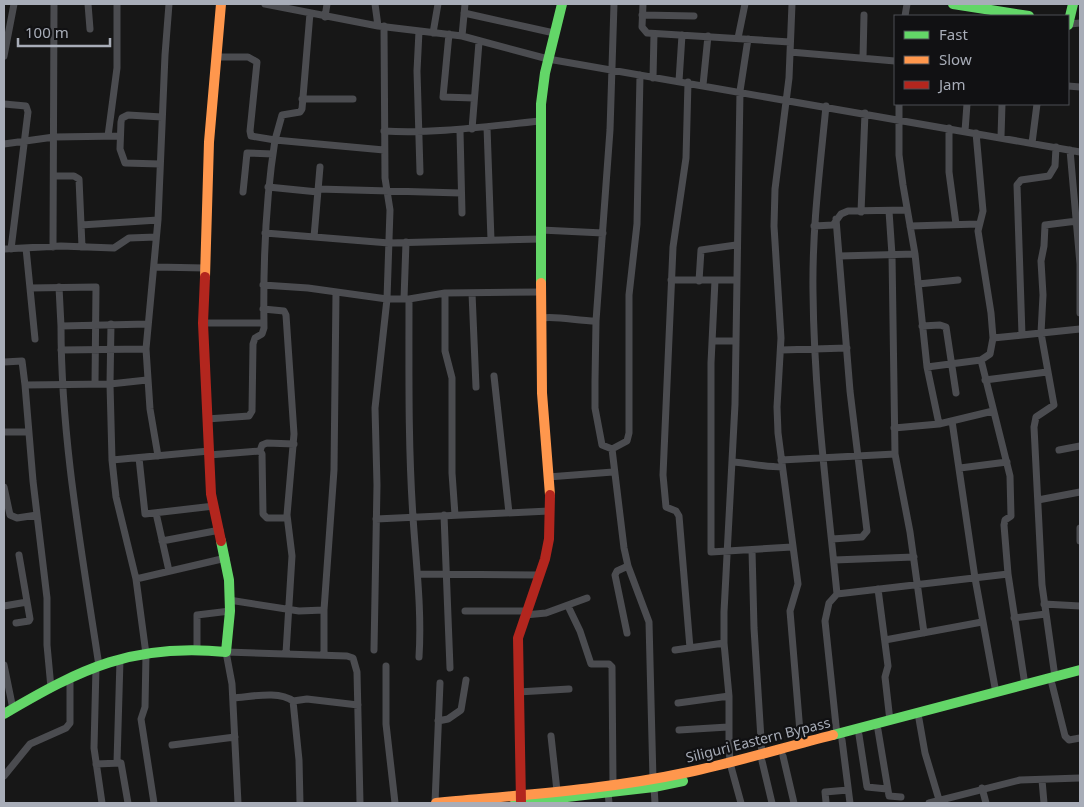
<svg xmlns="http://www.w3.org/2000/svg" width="1084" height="807" viewBox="0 0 1084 807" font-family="'Noto Sans',sans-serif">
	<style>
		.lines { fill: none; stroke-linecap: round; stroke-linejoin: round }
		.street { stroke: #4b4c50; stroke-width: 7 }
		.fast { stroke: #63d668; stroke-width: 10 }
		.slow { stroke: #ff974d; stroke-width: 10 }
		.jam { stroke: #b3261e; stroke-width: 10 }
		.labels { text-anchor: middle; stroke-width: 4.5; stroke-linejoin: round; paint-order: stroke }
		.street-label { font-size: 14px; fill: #a8adb8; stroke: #111113 }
	</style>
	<rect width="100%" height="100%" fill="#171717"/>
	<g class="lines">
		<path class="street" d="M88,4L90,29
			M265,4L378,26L462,36L548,59L1080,152
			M375,4L378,26
			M614,4L610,130L596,321L595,381V408L602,445L612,449L627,441L629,433V295L637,224L640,75
			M643,4L642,27L647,33L790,42
			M792,4L789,78L775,189L774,226L781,338L777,407L778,433L798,584L790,611L801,744
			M464,13L554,33
			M642,15L694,16
			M905,16L907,4
			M325,17L327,4
			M1070,24L1080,23
			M419,31L417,71L420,172
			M433,33L438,4
			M449,34L443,97L474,98
			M462,36L465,4
			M738,38L745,4
			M790,52L895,61
			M4,56L14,4
			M216,57H248L257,62L250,131L251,136L275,140L282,115L300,112L302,109L310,13
			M863,58L864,15
			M653,78L654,34
			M679,81L682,35
			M688,82L686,158L673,247L663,475L666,507L676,511L679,516L690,648
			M703,85L708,36
			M1068,86L1080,87
			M302,99H353
			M4,104L26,106L28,112L11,249
			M899,104V155L903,185L915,254L927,367L939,424
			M826,106C820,168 812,229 813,292C814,393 827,493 837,594L829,603L825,621L837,735
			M487,127L491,240
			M949,128V172L956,224
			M472,129L479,42
			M384,131C437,134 488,126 541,121
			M460,131L462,213
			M965,131L967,104
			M976,133L983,211L978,231L991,313L993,338L990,354L981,360L1010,476L1011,516L1005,520L1004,525L1008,574L1025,685
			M108,136L117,68V4
			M1001,137L1002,104
			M1032,143L1037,104
			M4,144L54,137L120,136
			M1070,150L1080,264V313
			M160,164L125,163L120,149L121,122L122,118L128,115L162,117
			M54,176H74L79,179L82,247
			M268,187L318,192
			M318,189L461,193
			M243,192L247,153L273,154
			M889,211L892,255L895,454L910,532L924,633
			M861,212L865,113
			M81,225L158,220
			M814,226L833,225L841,214L848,211L907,210
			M910,226L978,224
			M541,230L603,233
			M265,233L389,243L541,239
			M314,237L320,167
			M53,247L54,4
			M26,248L35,339
			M4,249L61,246L114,248L129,238L156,237
			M839,256L915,254
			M155,267L205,268
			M671,280H735
			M715,280L711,363V552L792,547
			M699,281L701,250L736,245
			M918,284L958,280
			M263,285L308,288L387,299H409L445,293L541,292
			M59,287L61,326L148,324
			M30,288L96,287L95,384
			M445,293V351L452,378V473L455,515
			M472,293L476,387
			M404,299L406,242
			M409,299C409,372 408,444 413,517C416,564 422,610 419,657
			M263,309L284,311L286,315L294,434L287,515L292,556L286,653
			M541,318C560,316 577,321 596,321
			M203,323H264
			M111,324L110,384L112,460L116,497L136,579L146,654L145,707L141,719L154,803
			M61,326C61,440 82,553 99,666
			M922,326L940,325L946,327L956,393
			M1022,335L1017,185L1021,180L1049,176L1055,166L1056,147
			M993,338L1080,329
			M712,341H736
			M61,350L146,349
			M781,350L847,348
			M4,362L22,361L25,385
			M927,367L981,360
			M494,376L509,513
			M985,380L1047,372
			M207,419L249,416L252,411L253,344L255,338L262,334L264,328C263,264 265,203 275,140L384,150
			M952,421L975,578L996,693
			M894,428L939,424L993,411
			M4,432H28
			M612,449L624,548L628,566L649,622L653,780
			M1059,450L1080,446
			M260,451L262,445L267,443L294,444
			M209,455L260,451L262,454L263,514L267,518H287
			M158,456L150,409L146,349L158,220L165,55L169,4
			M139,458L145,514L214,506
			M112,460L209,451
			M781,460L895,454
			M732,462C749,463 764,467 782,467
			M960,468L1007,462
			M548,477L613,472
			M4,487L10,515L17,518L37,515
			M1038,500L1080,492
			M156,513L169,571
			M444,515L450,668
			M376,519L549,511
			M1080,528V541
			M832,539L862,537L867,531L850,391L836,219
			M162,541L220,530
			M752,550L754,628L762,755
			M834,560L914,557
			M418,574L539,575
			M136,579L226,558
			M878,589L888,666L885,677L890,721
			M837,594L1008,574
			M229,600L299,611L324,610
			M1044,604L1080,606
			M4,606L27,602
			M568,606L580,631L591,664H609L612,667L613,784
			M465,611H527
			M525,615L546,613L587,598
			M1014,618L1046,614
			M16,623L29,621L30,619L19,555
			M627,633L615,575L617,571L628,566
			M885,640L982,622
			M197,650V615L230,611
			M374,650L377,485L375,408L387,299L390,210L385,178L384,26
			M675,650L724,643
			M324,655V610L334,470L336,292
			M4,665L13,709
			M386,666V724L395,803
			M96,667L94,748L102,803
			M1055,677L1042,585L1034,427L1036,417L1054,405L1041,333L1043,295L1041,261L1044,246L1045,225L1077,221
			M1052,684L1065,736L1069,740L1080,738
			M51,688L47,645V598L33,481L25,385L110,384L147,380
			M518,692L569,689
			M233,698C250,697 279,690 293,701L299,760L300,803
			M293,701L307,699L358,705
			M678,703L729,696
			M919,719L925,753L940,803
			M438,721L448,719L461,710L466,680
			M679,730L728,727
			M878,730L889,796L901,797
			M859,735L867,787L887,789
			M551,736L557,791
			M842,740L850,803
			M172,745L235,737
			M783,756L794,803
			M762,761L772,803
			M117,762L120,660
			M96,764L121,763L128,803
			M4,776L30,744L66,728L70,723V678
			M1042,780L1044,803
			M654,787L655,803
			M982,788L986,803
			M608,792L609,803
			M826,802L825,792L848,790
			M238,803L232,684L226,652L347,656L353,658L357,672L360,803
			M435,803L440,683
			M741,803L730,763L729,744V696L724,643V612L735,404L740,91L748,39
			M929,803L1020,780L1080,778"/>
		<path class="fast" d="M953,4L1029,16
			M1068,25L1073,4
			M541,283V104L545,73L562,4
			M4,714C82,668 133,643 226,652L230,611L229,580L221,541
			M833,735L1080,670
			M515,803L654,787L683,781"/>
		<path class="slow" d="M205,277L209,142L221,4
			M541,283L542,393L550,495
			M436,803C520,795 606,790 689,772C737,762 785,747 833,735"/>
		<path class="jam" d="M205,277L203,323L211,494L221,541
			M521,802L518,638L545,559L549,539L550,495"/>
	</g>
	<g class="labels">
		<g class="street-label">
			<text transform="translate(758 740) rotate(-14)" y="5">Siliguri Eastern Bypass</text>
		</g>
	</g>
	<rect width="1084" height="807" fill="none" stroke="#a8adb8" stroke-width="10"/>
	<rect x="894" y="15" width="175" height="90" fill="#111113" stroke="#4d4f55"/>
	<rect x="904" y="31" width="25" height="8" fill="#63d668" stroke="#4d4f55"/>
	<text x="939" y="40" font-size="15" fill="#a8adb8">Fast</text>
	<rect x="904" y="56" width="25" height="8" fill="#ff974d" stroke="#4d4f55"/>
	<text x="939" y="65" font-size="15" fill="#a8adb8">Slow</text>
	<rect x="904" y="81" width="25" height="8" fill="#b3261e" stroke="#4d4f55"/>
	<text x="939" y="90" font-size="15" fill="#a8adb8">Jam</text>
	<path d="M18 38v8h92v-8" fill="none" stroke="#a8adb8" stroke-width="2.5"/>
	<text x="25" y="38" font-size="15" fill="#a8adb8" stroke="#111113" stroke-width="4" paint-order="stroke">100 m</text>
</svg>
